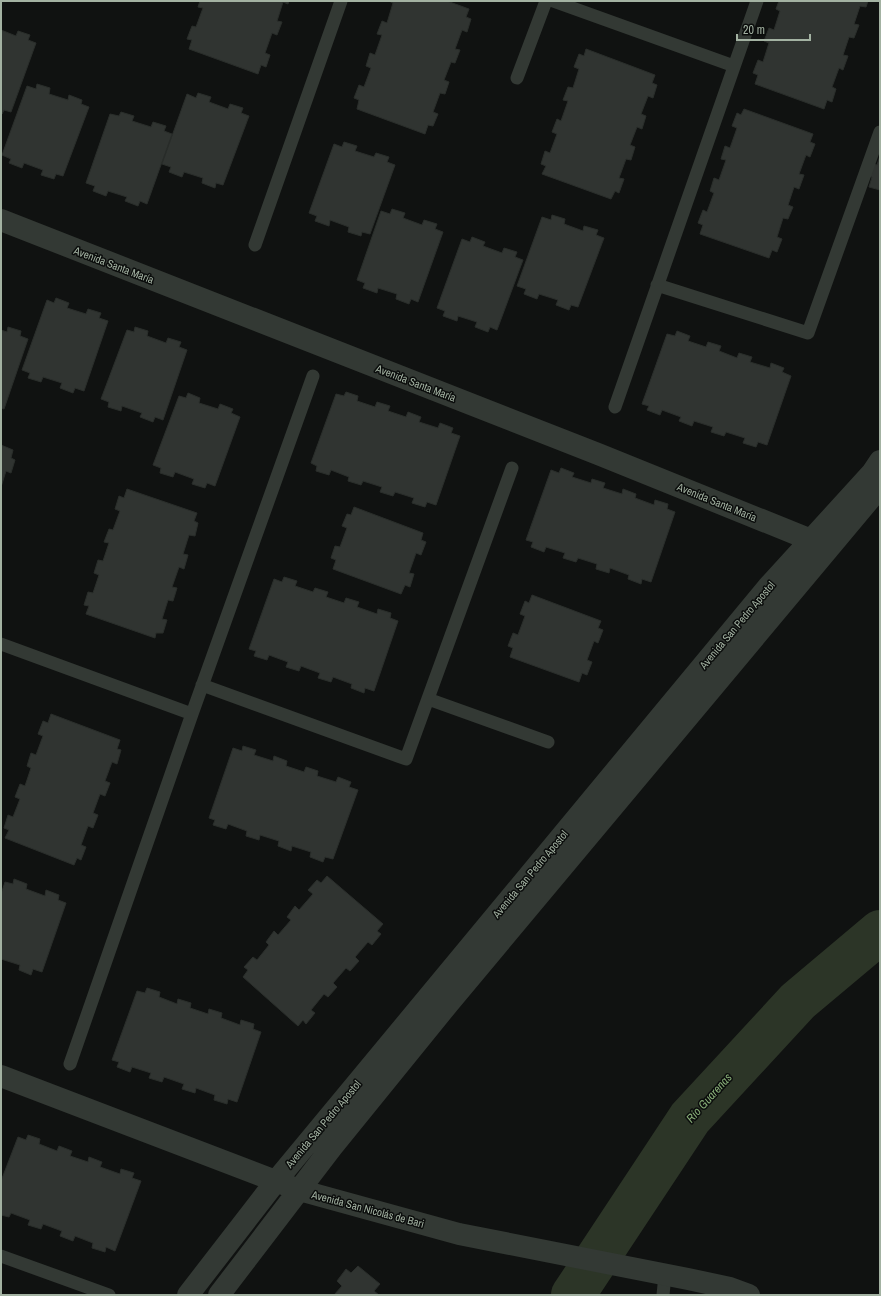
<svg xmlns="http://www.w3.org/2000/svg" width="881" height="1296" viewBox="0 0 881 1296" font-family="'Archivo Narrow',sans-serif">
	<style>
		.lines { fill: none; stroke-linecap: round; stroke-linejoin: round }
		.river { stroke: #2c3527; stroke-width: 44 }
		.building { fill: #303431; stroke: #2a2e2b }
		.lane { stroke: #333934; stroke-width: 13 }
		.street { stroke: #333934; stroke-width: 22 }
		.labels { text-anchor: middle; stroke-width: 3; stroke-linejoin: round; paint-order: stroke }
		.street-label { font-size: 11px; fill: #a3b2a2; stroke: #0b0d0c }
		.water-label { font-size: 12px; font-style: italic; fill: #88ae78; stroke: #0b0d0c }
	</style>
	<rect width="100%" height="100%" fill="#101211"/>
	<g class="lines">
		<path class="river" d="M573,1295L690,1118L798,1001L880,932"/>
	</g>
	<path class="building" d="M200,1H289L288,4L283,2L277,21L282,22L277,35L272,33L265,53L270,55L266,67L261,65L258,74L189,49L192,40L187,39L192,26L196,27L203,8L198,7Z
		M447,1L469,9L466,17L471,19L467,32L462,30L455,49L460,50L455,63L451,62L444,80L449,82L445,94L440,93L433,112L438,114L433,126L428,125L425,134L357,109L359,100L354,98L359,85L364,87L371,68L366,66L370,53L375,55L382,35L377,34L382,21L387,23L393,3L389,1Z
		M779,1H868L866,7L860,6L854,24L859,25L854,38L849,37L843,55L848,56L843,70L839,68L832,87L836,89L832,102L827,100L824,109L755,84L758,75L753,73L758,60L763,62L769,43L764,41L769,28L774,30L780,11L776,9Z
		M1,30L16,36L18,31L30,35L28,40L36,43L11,112L4,110L2,114Z
		M586,49L655,75L652,83L657,85L653,98L648,96L641,114L646,116L642,129L637,127L630,145L635,147L631,160L626,159L619,178L624,179L619,193L615,191L611,199L542,174L546,166L541,164L545,151L550,153L557,134L552,132L557,119L561,121L568,101L563,100L568,87L573,88L579,69L574,67L579,54L584,56Z
		M37,84L50,88L49,94L68,100L69,95L82,100L81,104L89,107L63,176L56,174L54,179L41,175L43,170L24,163L22,168L9,163L11,159L2,155L27,86L36,89Z
		M198,93L211,97L209,102L228,109L230,104L243,108L241,113L249,116L223,185L216,183L215,188L202,183L203,178L184,172L182,177L169,172L171,167L162,164L187,94L196,98Z
		M744,109L813,134L810,142L815,144L810,157L806,155L799,174L804,175L799,189L794,187L788,205L793,207L788,219L783,218L777,237L782,239L777,252L772,250L769,258L700,234L703,225L698,223L703,210L707,212L714,193L710,191L714,178L719,180L726,160L721,159L725,146L730,148L737,128L732,126L737,113L741,115Z
		M121,112L134,116L132,121L151,127L153,122L166,126L164,131L172,134L147,204L140,201L138,206L125,201L127,197L108,191L106,196L93,191L95,186L86,183L110,114L119,116Z
		M344,142L357,146L355,151L374,157L376,153L389,157L387,162L395,165L370,234L362,232L361,236L348,232L349,227L330,220L329,226L315,221L317,216L309,213L334,144L342,147Z
		M880,156V190L869,187L872,177L867,176L872,163L877,165Z
		M392,209L405,213L403,218L422,225L424,220L437,224L435,229L443,232L418,302L411,299L409,304L396,299L397,294L378,288L377,293L363,288L365,283L357,280L381,211L390,214Z
		M552,215L565,219L564,224L583,231L584,226L598,230L596,235L604,238L578,307L571,305L569,310L556,305L558,300L539,294L537,299L524,294L526,289L517,286L542,217L551,220Z
		M472,237L485,242L483,246L502,253L504,248L517,252L515,257L523,260L497,330L490,327L488,332L475,327L477,322L458,316L457,321L443,316L445,311L437,308L462,239L470,242Z
		M56,298L69,303L67,308L86,314L88,309L101,313L99,318L108,321L84,391L75,388L73,393L60,388L62,383L43,377L41,382L28,378L30,373L22,370L47,300L54,303Z
		M8,327L21,331L20,336L28,339L4,409L1,408V330L7,332Z
		M135,327L148,331L147,336L166,343L168,338L181,342L179,347L187,350L163,420L155,417L153,422L140,417L142,413L122,406L121,411L108,407L109,402L101,399L127,330L134,332Z
		M677,331L690,336L688,341L706,347L708,342L721,346L719,351L737,358L739,353L752,357L750,362L770,368L771,363L784,368L782,372L791,376L767,445L758,442L756,447L743,443L745,438L726,432L724,436L711,432L713,427L694,421L692,426L679,421L681,417L662,410L660,415L647,410L649,406L642,404L667,334L675,336Z
		M346,392L358,396L357,401L375,407L377,402L390,406L388,411L406,417L408,412L421,417L419,422L438,428L440,423L453,428L451,433L460,436L436,505L427,502L425,507L412,503L414,498L395,492L393,496L380,492L382,487L363,481L361,485L348,481L349,477L331,470L329,475L316,471L317,466L311,463L336,394L344,396Z
		M188,393L200,398L199,403L218,409L220,404L233,409L231,413L240,417L215,486L207,483L205,488L192,484L194,479L175,472L173,477L160,473L161,468L153,465L179,396L186,398Z
		M1,445L13,450L11,458L15,460L11,473L6,471L1,487Z
		M561,468L574,473L572,477L591,483L592,479L605,483L603,488L622,494L623,489L636,494L635,498L654,505L655,500L668,504L667,509L675,512L651,582L642,579L641,584L628,579L629,575L610,568L609,573L596,569L597,564L578,558L576,562L563,558L565,553L546,547L544,552L531,547L533,542L526,540L551,470L559,473Z
		M127,489L197,513L194,521L198,523L195,536L189,535L183,554L188,555L184,569L179,567L172,587L177,588L173,601L168,600L162,619L167,620L163,633H156L155,638L86,614L89,606L84,605L88,592L93,593L99,575L94,573L98,560L103,561L109,543L104,542L109,529L113,530L120,511L115,509L119,496L124,498Z
		M354,507L423,533L421,540L426,542L421,555L416,553L409,573L414,574L410,587L405,585L401,594L333,569L336,560L331,558L335,546L340,547L347,528L342,526L347,514L351,515Z
		M284,577L297,581L295,586L313,592L315,588L328,592L326,597L344,603L346,598L359,602L357,607L377,614L378,609L391,613L390,618L398,621L374,691L365,688L364,693L351,688L352,684L333,677L331,682L318,678L320,673L301,666L299,671L286,667L288,662L269,655L267,660L254,656L256,651L249,649L274,579L282,582Z
		M532,595L601,621L598,628L603,630L598,643L594,641L587,660L592,662L587,675L582,673L579,682L510,657L513,648L508,646L513,633L518,635L525,616L520,614L525,601L529,603Z
		M51,714L120,740L117,749L121,750L117,764L112,762L105,781L110,783L105,796L100,794L93,813L98,815L93,828L88,826L81,845L86,847L81,860L77,858L74,865L5,838L9,830L4,828L8,815L13,817L20,799L15,797L20,784L25,786L31,768L27,766L31,753L36,755L43,736L38,734L43,721L48,723Z
		M243,746L256,750L254,755L273,761L274,756L287,761L286,766L304,772L306,767L318,771L317,776L336,782L338,777L351,782L349,787L358,790L333,859L325,857L323,862L310,857L311,852L292,846L291,851L278,846L279,841L260,835L259,840L246,836L247,831L228,824L226,829L213,825L215,820L209,818L233,748L242,751Z
		M327,876L383,924L377,931L381,934L372,945L368,942L355,957L359,961L350,971L346,968L333,983L337,987L328,997L324,994L311,1010L315,1013L306,1024L303,1020L298,1026L243,977L248,970L244,967L253,957L257,960L269,945L266,942L274,931L278,935L291,920L287,917L295,906L299,910L313,894L308,890L317,880L321,883Z
		M14,879L27,884L26,889L45,896L46,890L59,895L58,900L66,903L42,972L33,969L31,975L19,970L20,965L1,959V894L5,882L13,884Z
		M147,988L160,992L159,997L177,1004L178,999L191,1003L190,1008L208,1014L209,1009L222,1013L221,1018L240,1025L241,1020L254,1024L253,1029L261,1032L237,1102L228,1099L227,1104L214,1100L215,1095L196,1088L195,1093L182,1089L184,1084L164,1077L162,1082L149,1078L151,1073L132,1067L130,1072L117,1067L119,1062L112,1060L137,991L145,993Z
		M28,1135L40,1139L39,1144L57,1151L59,1146L72,1151L70,1156L88,1162L89,1157L102,1162L100,1167L120,1174L121,1169L134,1173L132,1178L141,1181L115,1251L106,1247L105,1252L92,1248L93,1243L75,1236L73,1241L60,1236L62,1231L43,1224L41,1229L28,1225L30,1220L11,1213L9,1217L1,1215V1181L18,1137L26,1140Z
		M358,1266L380,1284L374,1291L379,1295H334L342,1286L337,1281L346,1269L351,1273Z"/>
	<g class="lines">
		<path class="lane" d="M553,1L734,66
			M517,78L546,1
			M255,245L341,1
			M657,285L808,333L880,132
			M615,407L757,1
			M1,644L192,714
			M202,685L406,759L512,468
			M428,699L548,742
			M70,1064L192,714L313,376
			M1,1256L109,1295
			M663,1295L665,1275"/>
		<path class="street" d="M1,220L598,454L811,540L821,547
			M1,1076L299,1190L459,1234L688,1279L730,1288L749,1295
			M188,1295L276,1181L768,587L872,473L880,461
			M219,1295L332,1147L448,1004L880,487"/>
	</g>
	<g class="labels">
		<g class="street-label">
			<text transform="translate(114 265) rotate(21)" y="4">Avenida Santa María</text>
			<text transform="translate(416 383) rotate(21)" y="4">Avenida Santa María</text>
			<text transform="translate(717 502) rotate(22)" y="4">Avenida Santa María</text>
			<text transform="translate(737 625) rotate(-50)" y="4">Avenida San Pedro Apostol</text>
			<text transform="translate(530 874) rotate(-50)" y="4">Avenida San Pedro Apostol</text>
			<text transform="translate(323 1124) rotate(-50)" y="4">Avenida San Pedro Apostol</text>
			<text transform="translate(368 1209) rotate(15)" y="4">Avenida San Nicolás de Bari</text>
		</g>
		<g class="water-label">
			<text transform="translate(709 1098) rotate(-48)" y="4">Río Guarenas</text>
		</g>
	</g>
	<rect width="881" height="1296" fill="none" stroke="#a3b2a2" stroke-width="4"/>
	<path d="M737 34v6h73v-6" fill="none" stroke="#a3b2a2" stroke-width="2"/>
	<text x="743" y="34" font-size="12" fill="#a3b2a2" stroke="#0b0d0c" stroke-width="3" paint-order="stroke">20 m</text>
</svg>
